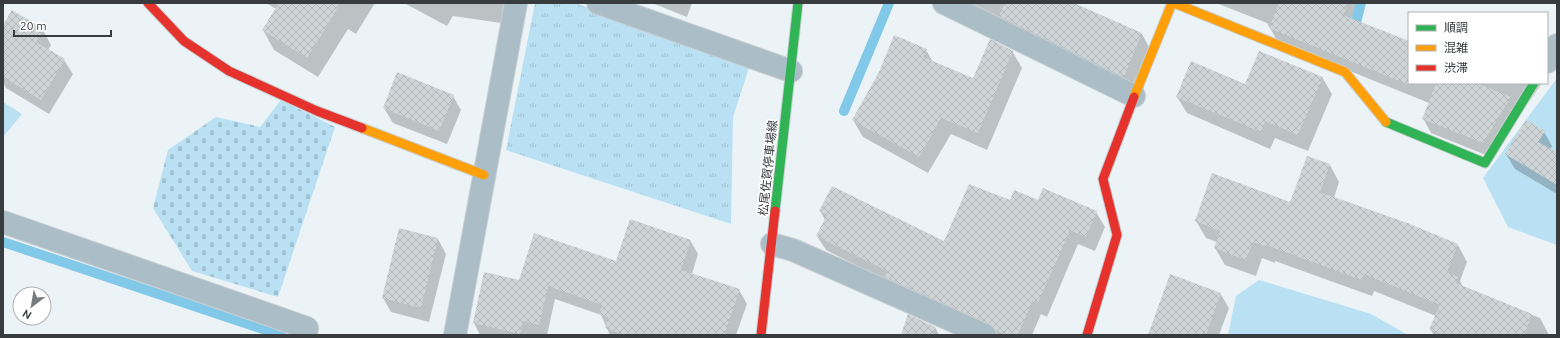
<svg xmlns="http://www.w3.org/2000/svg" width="1560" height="338" viewBox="0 0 1560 338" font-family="Ubuntu,'Noto Sans JP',sans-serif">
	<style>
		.green { fill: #b9e0f3 }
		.cemetery { fill: url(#cemetery-stones) }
		.park { fill: url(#park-tufts) }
		.shadow { fill: #0003 }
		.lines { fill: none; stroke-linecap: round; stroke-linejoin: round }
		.stream { stroke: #82c8e8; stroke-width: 10 }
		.building { fill: url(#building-cross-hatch) }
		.street-casing { stroke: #c9ced1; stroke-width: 24 }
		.fast-casing { stroke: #c9ced1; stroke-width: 11 }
		.slow-casing { stroke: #c9ced1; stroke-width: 11 }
		.jam-casing { stroke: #c9ced1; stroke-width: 11 }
		.street { stroke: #abbec8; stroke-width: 22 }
		.fast { stroke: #30b455; stroke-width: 9 }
		.slow { stroke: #ff9f0a; stroke-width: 9 }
		.jam { stroke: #e5322d; stroke-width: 9 }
		.labels { text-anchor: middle; stroke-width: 3; stroke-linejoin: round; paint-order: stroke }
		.street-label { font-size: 12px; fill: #383c3f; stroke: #fff }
	</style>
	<defs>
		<pattern id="cemetery-stones" width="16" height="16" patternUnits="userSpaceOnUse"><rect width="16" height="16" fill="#b9e0f3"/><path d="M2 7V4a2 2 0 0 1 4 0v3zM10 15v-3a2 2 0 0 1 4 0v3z" fill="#a0c1d1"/></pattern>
		<pattern id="park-tufts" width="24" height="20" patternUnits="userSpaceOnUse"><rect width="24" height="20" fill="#b9e0f3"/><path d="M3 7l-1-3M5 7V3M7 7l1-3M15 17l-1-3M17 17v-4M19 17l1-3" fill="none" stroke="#a0c1d1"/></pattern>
		<pattern id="building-cross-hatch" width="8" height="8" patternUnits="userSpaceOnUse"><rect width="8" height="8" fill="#cfd4d7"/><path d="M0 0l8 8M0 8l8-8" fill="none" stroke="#b2b7ba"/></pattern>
	</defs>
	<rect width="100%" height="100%" fill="#ecf3f6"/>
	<path class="green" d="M1557,78V245L1508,227L1483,178Z
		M3,102L22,114L3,137Z
		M1259,280L1371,314L1408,335H1228L1236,296Z"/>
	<path class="cemetery" d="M281,100L335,127L278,297L192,271L153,208L168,150L216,117L260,127Z"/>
	<path class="park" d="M535,3H575L750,65L733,117L731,224L506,150Z"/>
	<path class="shadow" d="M266,3H375L356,34L348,29L318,77L274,50L263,30L276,9Z
		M404,3H511L508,24L453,16L447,26Z
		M652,3H692L687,17Z
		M953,3H1072L1142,34L1150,49L1132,91Z
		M1216,3H1363L1356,21L1409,42V83H1542L1491,157L1431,133L1423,118L1429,103L1278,42L1267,23Z
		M3,27L43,30L51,45L48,50L64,60L73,74L49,114L6,88L3,82Z
		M926,50L933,62L973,80L1012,51L1022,68L987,150L951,134L928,173L863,137L853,120Z
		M1322,77L1332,94L1308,151L1275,138L1270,149L1187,113L1177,97L1246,85Z
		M453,96L461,110L447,144L393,123L384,108Z
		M1544,132L1552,146L1550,150L1557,154V194L1515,169L1506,154Z
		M1330,165L1339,182L1334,198L1458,245L1467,262L1460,281L1463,287L1540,318L1549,335H1434L1430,329L1436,316L1374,291L1372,296L1275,261V263L1262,258L1256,276L1225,265L1215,248L1217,242L1206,238L1196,221L1291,203Z
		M1010,201H1039L1096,212L1105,227L1095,251L1078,244L1047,317L1041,314L1032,335H993L826,250L817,236L825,220L820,211L944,242Z
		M399,230L438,239L446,254L429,322L391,312L383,298Z
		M690,240L698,254L692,274L739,290L747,304L736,335H610L601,315L555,299L547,335H480L474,323L485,273L520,281L617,262Z
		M1220,293L1229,308L1219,335H1149Z
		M935,327L939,335H902Z"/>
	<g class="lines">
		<path class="stream" d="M1353,34L1361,3
			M844,111L889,3
			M3,242L281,335"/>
	</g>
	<path class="building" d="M279,3H341L307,58L262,30Z
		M1005,3H1074L1142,33L1124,77L999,16Z
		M1279,3H1348L1343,15L1409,41V85L1269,28Z
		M12,10L44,29L36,42L65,59L41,100L3,77V25Z
		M894,35L927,49L923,57L973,78L990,39L1013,51L978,133L941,118L919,157L852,120L879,72Z
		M1259,51L1323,77L1298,135L1265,121L1261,132L1176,97L1191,61L1245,84Z
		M397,72L454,95L439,131L383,108Z
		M1436,83H1477L1511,97L1483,143L1422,119Z
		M1526,120L1545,131L1538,142L1557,152V185L1505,154Z
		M1307,156L1330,164L1320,192L1410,224L1458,244L1447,272L1458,277L1456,283L1532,314L1524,335H1443L1429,329L1440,305L1364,274L1362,280L1266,245L1265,246L1253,242L1246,260L1214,248L1220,231L1195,221L1212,173L1290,202Z
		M969,184L1010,200L1014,190L1038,200L1043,188L1097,211L1086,237L1070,230L1038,303L1033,300L1018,335H1005L997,331L990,324L885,277L887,271L816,236L827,215L819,211L832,186L944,241Z
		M630,219L691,240L681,270L740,289L724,335H624L605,328L608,317L599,314L602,305L548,286L539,325L523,321L520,334L473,323L484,272L519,280L534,233L616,261Z
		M399,228L438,238L421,308L382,298Z
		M1170,274L1221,293L1206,335H1148Z
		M908,314L935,327L932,335H901Z"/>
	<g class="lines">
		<g class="street-casing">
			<path id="street" d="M598,3L791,71
				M944,3L1134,96
				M1547,62L1557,45
				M3,222L307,328L306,335
				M772,244L793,250L985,335
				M455,335L516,3"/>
		</g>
		<g class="fast-casing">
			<path id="fast" d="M1386,122L1485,163L1534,83
				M775,211L798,3"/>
		</g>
		<g class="slow-casing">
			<path id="slow" d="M1174,3L1345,72L1386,122
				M1134,97L1172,3
				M362,128L484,175"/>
		</g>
		<g class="jam-casing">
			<path id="jam" d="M148,3L184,41L229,71L317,111L362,128
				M761,335L775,211
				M1087,335L1117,235L1103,179L1134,97"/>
		</g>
		<use href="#street" class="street"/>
		<use href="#fast" class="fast"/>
		<use href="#slow" class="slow"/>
		<use href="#jam" class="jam"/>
	</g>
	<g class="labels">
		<g class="street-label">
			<text transform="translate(768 168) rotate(-84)" y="4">松尾佐賀停車場線</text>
		</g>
	</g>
	<rect width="1560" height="338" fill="none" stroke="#383c3f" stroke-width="8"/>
	<rect x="1408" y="12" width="140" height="72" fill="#ffffff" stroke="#afb1b2"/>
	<rect x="1416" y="25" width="20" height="6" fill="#30b455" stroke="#afb1b2"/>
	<text x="1444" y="32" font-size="12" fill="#383c3f">順調</text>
	<rect x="1416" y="45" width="20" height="6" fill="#ff9f0a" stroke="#afb1b2"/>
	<text x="1444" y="52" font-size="12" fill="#383c3f">混雑</text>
	<rect x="1416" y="65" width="20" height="6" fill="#e5322d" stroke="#afb1b2"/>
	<text x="1444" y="72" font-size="12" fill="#383c3f">渋滞</text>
	<g transform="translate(32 306) rotate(211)"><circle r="19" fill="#ffffff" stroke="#afb1b2"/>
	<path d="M0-3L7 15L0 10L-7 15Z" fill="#777c7f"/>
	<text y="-6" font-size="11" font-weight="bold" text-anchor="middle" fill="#383c3f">N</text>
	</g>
	<path d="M14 30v6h97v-6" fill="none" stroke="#383c3f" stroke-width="2"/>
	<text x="20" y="30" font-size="12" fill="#383c3f" stroke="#ffffff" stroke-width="3" paint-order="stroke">20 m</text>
</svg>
